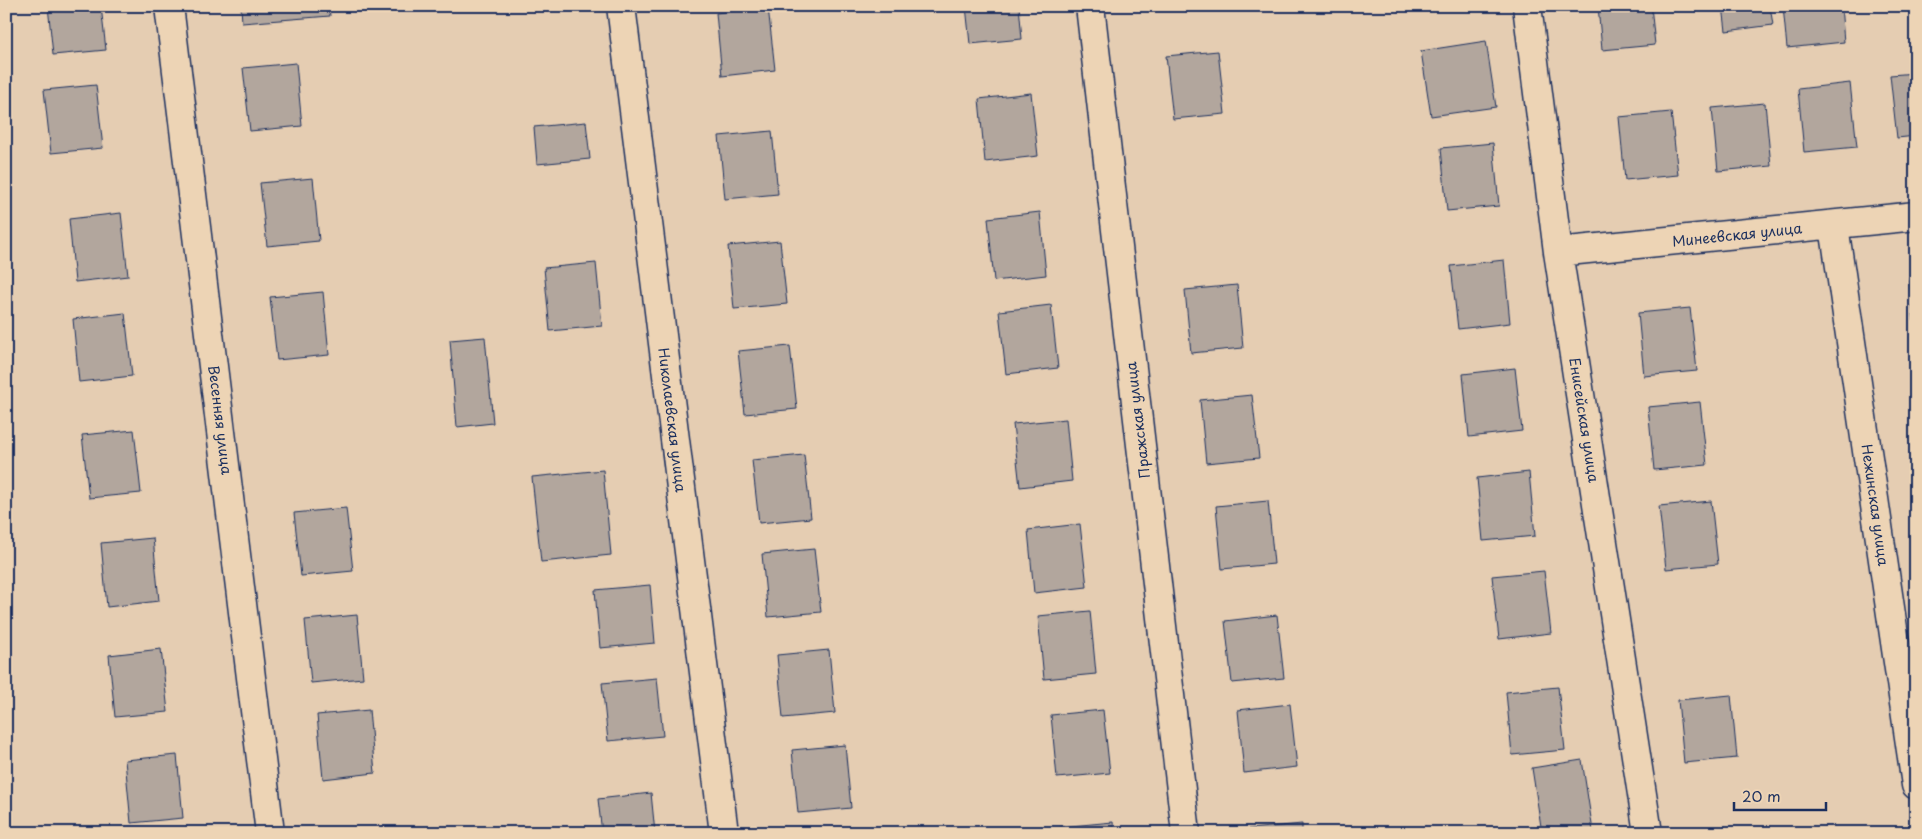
<svg xmlns="http://www.w3.org/2000/svg" width="1922" height="839" viewBox="0 0 1922 839" font-family="'Playpen Sans',sans-serif">
	<style>
		.building { fill: #b2a69d; stroke: #1b2f5e }
		.lines { fill: none; stroke-linecap: round; stroke-linejoin: round }
		.minor-casing { stroke: #1b2f5e; stroke-width: 31 }
		.minor { stroke: #edd4b5; stroke-width: 28 }
		.labels { text-anchor: middle; stroke-width: 4; stroke-linejoin: round; paint-order: stroke }
		.street-label { font-size: 14px; fill: #1b2f5e; stroke: #edd4b5 }
	</style>
	<rect width="100%" height="100%" fill="#e5cdb2"/>
	<filter id="ink" filterUnits="userSpaceOnUse"><feTurbulence type="fractalNoise" baseFrequency=".02" numOctaves="2"/><feDisplacementMap in="SourceGraphic" scale="10" xChannelSelector="R" yChannelSelector="G"/><feConvolveMatrix kernelMatrix="1 2 1 2 8 2 1 2 1" color-interpolation-filters="sRGB"/></filter>
	<g filter="url(#ink)">
		<path class="building" d="M48,6H101L106,50L53,55Z
			M241,6H329L330,16L242,23Z
			M966,6H1019L1022,39L970,44Z
			M1598,6H1651L1655,45L1602,50Z
			M1723,6H1770L1773,25L1726,31Z
			M1783,6H1841L1844,42L1787,48Z
			M1874,6H1914L1875,10Z
			M768,7L775,70L722,76L716,13Z
			M1486,41L1496,107L1431,116L1421,51Z
			M1218,51L1225,114L1173,119L1166,56Z
			M296,63L302,126L250,131L243,68Z
			M1916,73V136L1897,138L1890,75Z
			M1850,83L1857,147L1804,152L1798,89Z
			M96,85L103,148L51,153L44,90Z
			M1031,93L1038,156L985,162L979,99Z
			M1765,103L1771,166L1718,171L1712,108Z
			M1671,112L1678,175L1625,180L1619,117Z
			M586,122L590,159L537,164L534,127Z
			M772,131L778,194L725,199L719,136Z
			M1493,143L1499,206L1447,211L1441,148Z
			M313,178L319,241L267,246L260,183Z
			M1040,212L1046,275L994,281L988,218Z
			M121,213L128,276L75,282L69,219Z
			M780,241L787,304L734,309L728,246Z
			M1504,260L1510,323L1458,329L1451,266Z
			M596,263L602,326L550,331L544,268Z
			M1909,278H1916V340Z
			M1237,285L1243,348L1191,353L1185,290Z
			M323,292L329,355L277,360L270,297Z
			M1051,305L1058,368L1006,374L999,311Z
			M1690,308L1697,371L1644,376L1638,313Z
			M125,313L132,376L79,382L73,319Z
			M485,337L493,423L457,427L450,340Z
			M790,346L797,409L745,414L738,351Z
			M1515,368L1522,431L1469,437L1463,374Z
			M1252,395L1259,458L1206,463L1200,400Z
			M1700,402L1707,465L1654,470L1648,407Z
			M1066,419L1072,481L1020,487L1013,424Z
			M134,430L141,493L89,498L82,435Z
			M804,455L811,518L759,523L752,460Z
			M603,470L611,555L541,562L532,477Z
			M1529,472L1535,536L1483,541L1477,478Z
			M1268,501L1274,564L1222,569L1216,506Z
			M1711,501L1718,564L1666,569L1659,506Z
			M346,508L353,571L301,576L294,513Z
			M1080,524L1087,587L1034,593L1028,530Z
			M153,538L159,601L107,607L101,543Z
			M814,549L821,612L768,617L762,554Z
			M1544,571L1551,633L1499,639L1492,576Z
			M650,585L655,643L600,648L595,590Z
			M1090,611L1096,674L1044,679L1038,616Z
			M357,615L363,678L311,683L305,620Z
			M1277,615L1284,678L1232,683L1225,621Z
			M161,649L168,712L115,717L109,655Z
			M829,650L835,713L783,718L777,655Z
			M657,678L663,736L608,741L602,683Z
			M1558,687L1565,750L1512,755L1506,692Z
			M1731,695L1737,758L1684,763L1678,700Z
			M1290,704L1297,767L1244,773L1238,710Z
			M369,710L375,773L323,779L317,715Z
			M1103,710L1110,773L1057,778L1051,715Z
			M845,745L851,808L798,813L792,750Z
			M177,755L183,818L131,823L125,760Z
			M1582,760L1593,831L1542,833L1532,768Z
			M651,793L655,833H602L598,799Z
			M1113,822L1114,833H1061L1060,827Z
			M1302,824V833H1249V829Z"/>
		<g class="lines">
			<g class="minor-casing">
				<path id="minor" d="M169,6L270,833
					M621,6L724,833
					M1090,6L1186,833
					M1527,6L1558,252L1648,833
					M1834,226L1916,785
					M1558,252L1916,216"/>
			</g>
			<use href="#minor" class="minor"/>
		</g>
	</g>
	<g class="labels">
		<g class="street-label">
			<text transform="translate(1737 235) rotate(-6)" y="5">Минеевская улица</text>
			<text transform="translate(220 420) rotate(83)" y="5">Весенняя улица</text>
			<text transform="translate(672 420) rotate(83)" y="5">Николаевская улица</text>
			<text transform="translate(1138 420) rotate(-97)" y="5">Пражская улица</text>
			<text transform="translate(1584 420) rotate(81)" y="5">Енисейская улица</text>
			<text transform="translate(1875 505) rotate(82)" y="5">Нежинская улица</text>
		</g>
	</g>
	<rect width="1922" height="839" fill="none" stroke="#edd4b5" stroke-width="25"/>
	<rect x="12" y="12" width="1897" height="814" fill="none" stroke="#1b2f5e" stroke-width="2" filter="url(#ink)"/>
	<path d="M1734 802v8h92v-8" fill="none" stroke="#1b2f5e" stroke-width="2.5"/>
	<text x="1742" y="802" font-size="15" fill="#1b2f5e" stroke="#edd4b5" stroke-width="4" paint-order="stroke">20 m</text>
</svg>
